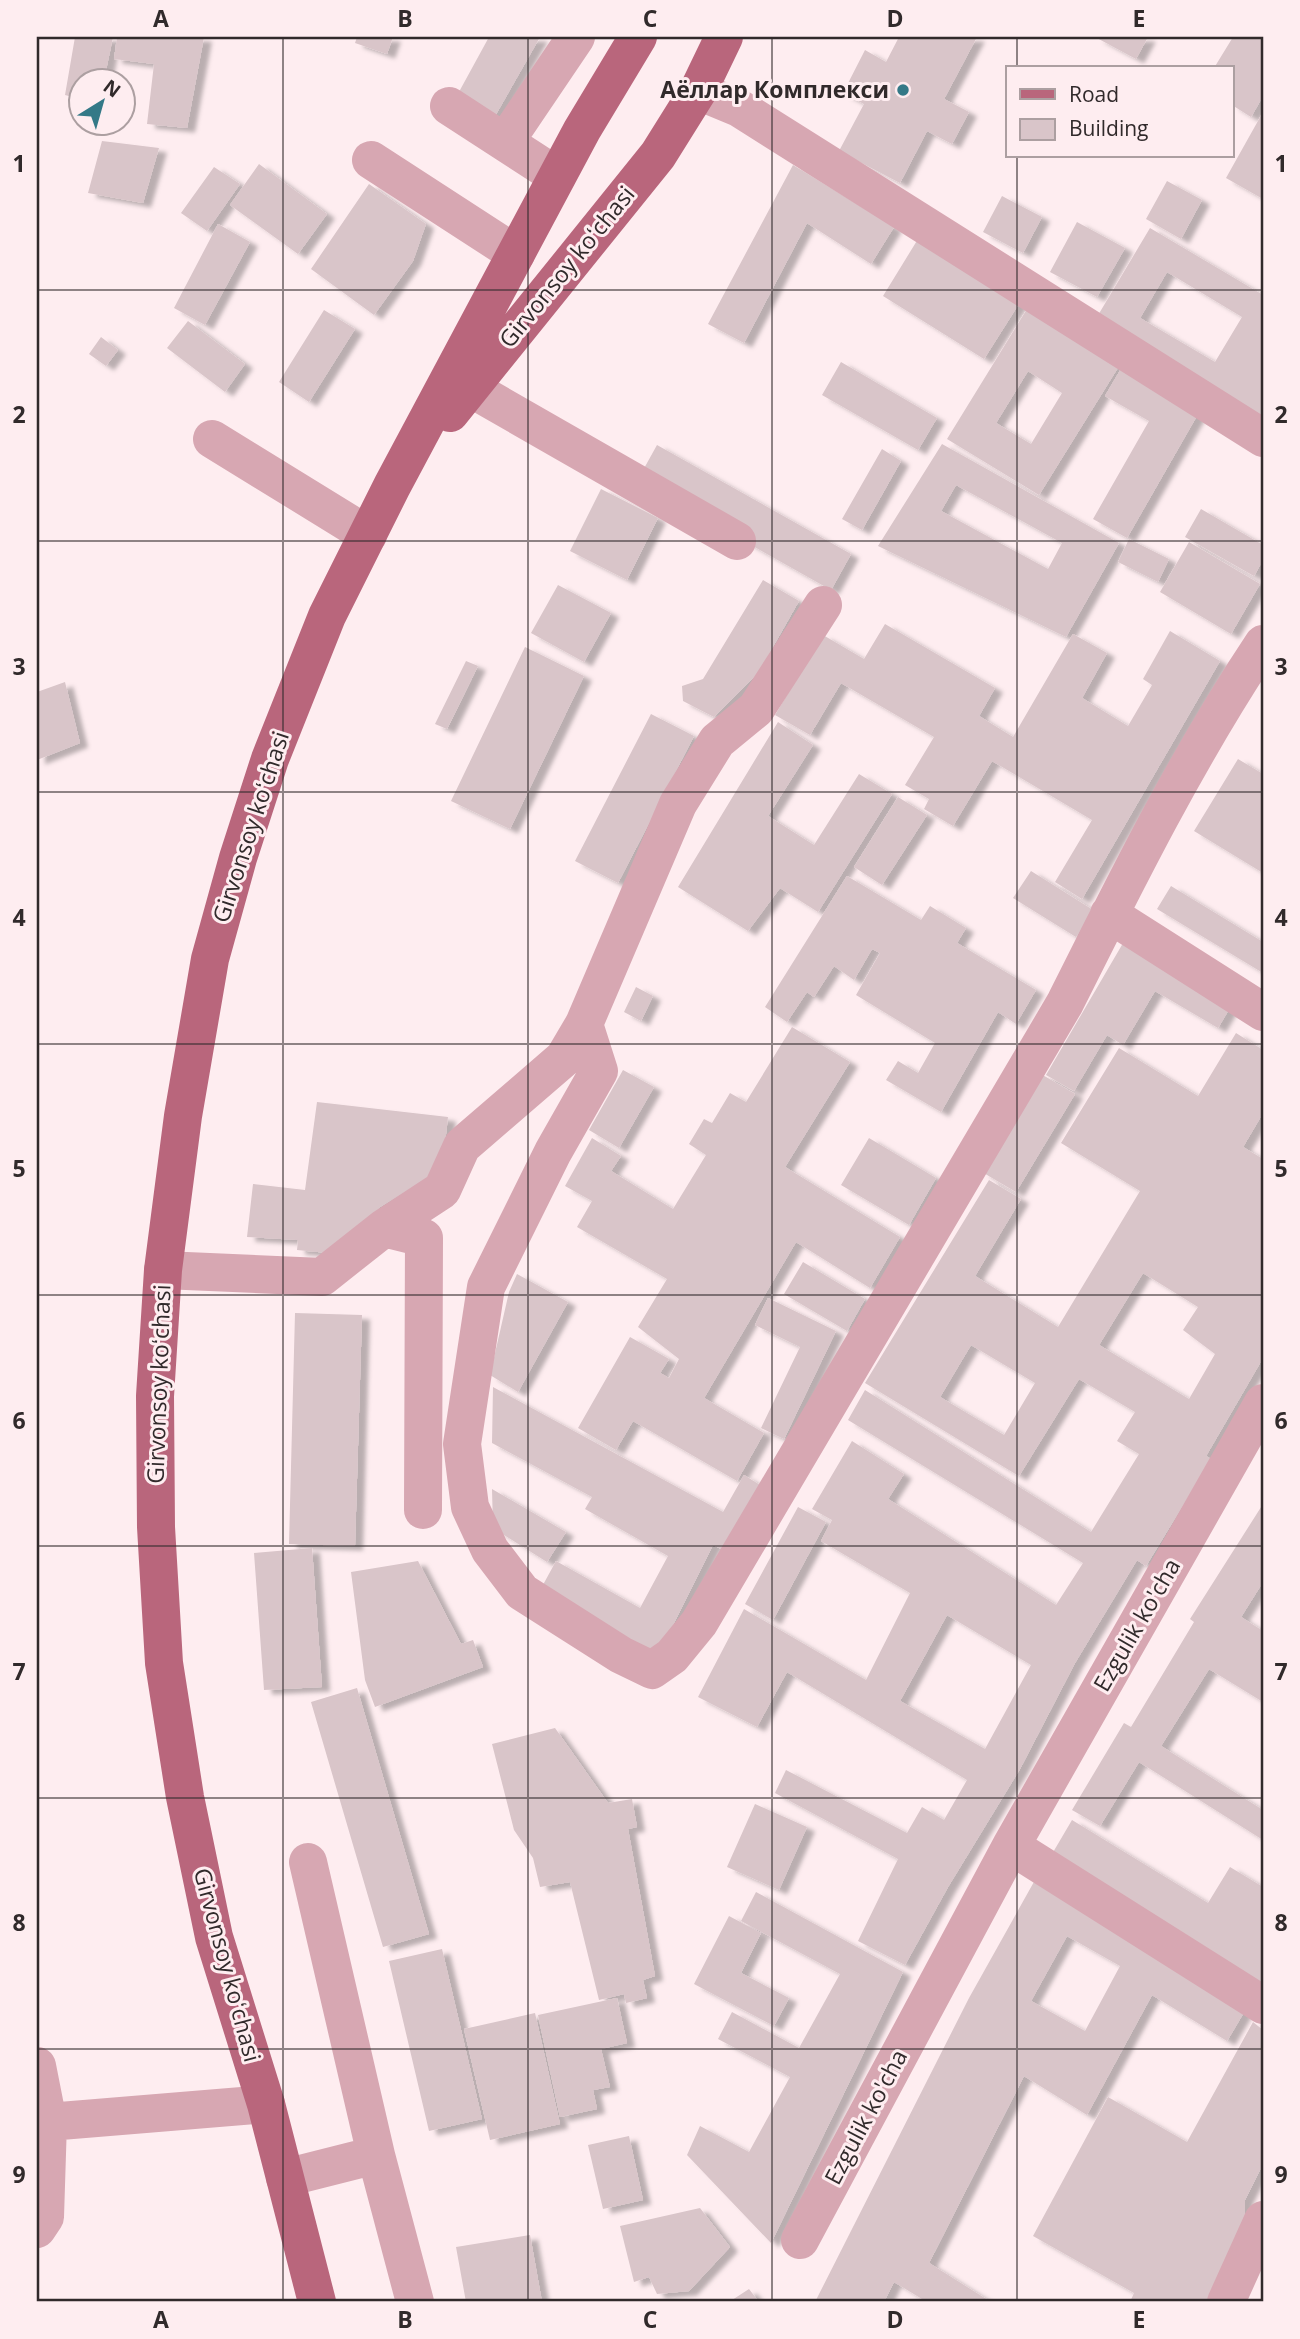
<svg xmlns="http://www.w3.org/2000/svg" width="1300" height="2339" viewBox="0 0 1300 2339" font-family="'Open Sans',sans-serif">
	<style>
		.building { fill: #d9c5c9; fill-rule: evenodd; filter: url(#shadow) }
		.lines { fill: none; stroke-linecap: round; stroke-linejoin: round }
		.minor { stroke: #d7a7b2; stroke-width: 38 }
		.major { stroke: #b9667c; stroke-width: 38 }
		.grid { fill: none; stroke: #312a2b; stroke-width: 2; stroke-opacity: 0.55 }
		.poi-dot { fill: #347987; stroke: #feedf0; stroke-width: 2.5 }
		.labels { text-anchor: middle; stroke-width: 6; stroke-linejoin: round; paint-order: stroke }
		.poi-label { font-size: 23px; font-weight: bold; fill: #312a2b; stroke: #feedf0; text-anchor: end }
		.street-label { font-size: 23px; fill: #312a2b; stroke: #feedf0 }
		.neatline { fill: none; stroke: #312a2b; stroke-width: 2.5 }
		.grid-label { font-size: 23px; text-anchor: middle; font-weight: bold; fill: #312a2b }
	</style>
	<defs>
		<filter id="shadow"><feDropShadow dx="8" dy="4.5" stdDeviation="2" flood-color="#0004"/></filter>
	</defs>
	<rect width="100%" height="100%" fill="#feedf0"/>
	<path class="building" d="M75,37H113L104,80H80V99L65,95Z
		M117,37H204L187,128L147,124L154,64L114,59Z
		M357,37H393L387,54L355,43Z
		M489,37H540L491,123L454,101Z
		M899,37H977L944,99L969,112L952,144L927,131L900,183L839,151L864,104L843,93L865,50L886,62Z
		M1095,37H1148L1136,59Z
		M1233,37H1263V96L1251,117L1232,105V68H1214Z
		M1263,112V199L1226,178Z
		M102,141L159,148L143,203L88,193Z
		M259,164L327,214L298,254L230,205Z
		M793,165L894,227L871,264L807,223L744,343L708,324Z
		M214,167L240,184L207,231L181,213Z
		M1167,181L1202,200L1181,239L1146,219Z
		M369,184L426,224L413,261L374,315L311,269Z
		M1002,196L1042,217L1023,253L983,232Z
		M1077,222L1125,248L1097,297L1050,272Z
		M218,224L250,242L205,325L174,308Z
		M1150,228L1263,295V430L1091,327ZM1167,272L1242,317L1215,362L1140,318Z
		M918,239L1020,302L984,359L883,296Z
		M1027,309L1119,366L1039,495L947,439ZM1028,371L1062,393L1031,444L996,423Z
		M324,310L355,329L309,402L279,382Z
		M188,321L245,364L225,392L167,348Z
		M101,337L118,350L106,366L89,354Z
		M841,362L937,418L918,450L822,395Z
		M1125,362L1202,407L1127,538L1093,519L1149,421L1105,396Z
		M942,444L1119,543L1066,637L878,546ZM956,485L1062,543L1048,569L941,511Z
		M657,445L851,554L831,590L637,481Z
		M882,449L901,461L862,530L842,519Z
		M601,489L658,518L627,580L570,551Z
		M1201,509L1263,545V560L1254,576L1185,537Z
		M1129,539L1169,559L1158,582L1118,562Z
		M1189,542L1260,584L1231,634L1160,592Z
		M763,580L799,601L758,673L714,717L683,701L682,686L703,679Z
		M558,585L611,613L584,662L531,633Z
		M885,624L995,688L979,716L1013,737L1073,634L1107,653L1082,698L1128,726L1152,685L1143,679L1170,631L1220,661L1082,899L1055,882L1092,820L992,761L953,826L924,809L929,799L905,785L934,737L841,683L810,735L775,715L823,635L864,659Z
		M525,647L584,676L510,829L451,801Z
		M466,661L478,666L447,729L435,724Z
		M65,682L80,743L37,760V692Z
		M651,714L694,736L618,883L575,861Z
		M778,722L813,745L768,816L814,845L859,774L892,794L818,912L780,888L748,931L678,887Z
		M1238,759L1263,774V873L1194,831Z
		M898,797L927,815L882,885L854,867Z
		M1031,871L1093,910L1076,937L1013,898Z
		M847,876L921,920L930,906L966,928L957,943L1036,990L1016,1024L998,1012L941,1112L886,1080L898,1061L918,1073L935,1043L856,995L880,953L872,949L854,980L834,966L814,997L807,992L787,1022L765,1007Z
		M1171,886L1263,942V973L1157,909Z
		M1126,938L1234,1001L1218,1028L1155,991L1123,1045L1107,1035L1074,1091L1046,1075Z
		M636,987L653,996L641,1021L624,1012Z
		M792,1027L850,1062L785,1167L900,1237L870,1288L796,1242L704,1398L764,1433L737,1481L633,1421L616,1450L578,1428L630,1337L669,1359L660,1373L669,1378L679,1359L638,1327L667,1279L577,1227L592,1201L565,1186L592,1138L621,1156L611,1171L673,1209L706,1155L689,1144L704,1119L712,1123L730,1093L746,1102Z
		M1236,1033L1263,1050V1113L1243,1147L1263,1159V1358L1206,1456L1211,1459L1146,1566L1137,1560L1075,1663L1020,1769L948,1887L905,1965L858,1941L898,1859L775,1793L786,1770L907,1833L922,1807L944,1820L967,1780L787,1672L757,1727L698,1697L744,1609L866,1680L910,1593L821,1541L832,1520L812,1509L852,1441L904,1474L888,1499L1056,1605L1083,1563L848,1420L865,1390L1091,1532L1139,1454L1117,1441L1135,1412L1079,1379L1019,1476L865,1383L989,1180L1021,1199L975,1276L1058,1327L1140,1191L1061,1143L1119,1048L1198,1096ZM1143,1273L1198,1307L1183,1330L1215,1354L1189,1399L1099,1345ZM971,1345L1035,1383L1004,1435L940,1397ZM947,1615L1031,1665L985,1749L900,1701Z
		M623,1070L654,1087L619,1148L589,1130Z
		M1041,1074L1075,1094L1016,1192L982,1172Z
		M317,1102L448,1117L442,1169L380,1207L339,1254L297,1250L298,1240L247,1237L253,1184L305,1190Z
		M869,1138L936,1178L909,1225L841,1185Z
		M803,1262L865,1299L847,1331L784,1294Z
		M517,1274L568,1302L518,1392L490,1375L509,1292Z
		M768,1298L836,1331L784,1439L761,1428L800,1347L755,1325Z
		M295,1313L362,1315L355,1546L289,1544Z
		M493,1387L723,1512L744,1475L765,1488L729,1553L713,1545L656,1659L538,1594L556,1561L640,1608L668,1556L585,1509L592,1497L492,1443Z
		M492,1489L566,1532L547,1562L493,1528Z
		M1263,1504V1582L1241,1617L1263,1631V1702L1209,1669L1161,1746L1263,1810V1840L1139,1762L1100,1826L1072,1810L1124,1723L1131,1727L1194,1622L1190,1619Z
		M798,1507L826,1522L773,1620L745,1604Z
		M312,1548L322,1687L264,1690L254,1553Z
		M418,1561L461,1644L473,1640L483,1667L375,1707L365,1680L351,1572Z
		M357,1688L429,1934L383,1947L311,1702Z
		M555,1728L608,1803L632,1799L637,1827L628,1829L655,1976L643,1980L647,1998L626,2003L624,1994L599,2000L570,1882L540,1887L533,1858L514,1830L492,1744Z
		M755,1804L807,1827L779,1890L727,1867Z
		M1072,1820L1208,1903L1230,1867L1263,1887V1990L1052,1854Z
		M1035,1880L1246,2009L1227,2041L1152,1995L1087,2115L1024,2076L929,2263L991,2302H927L894,2282L884,2302H815L969,1998ZM1067,1936L1120,1966L1085,2031L1031,2001Z
		M756,1892L903,1972L771,2243L687,2155L700,2126L749,2152L790,2077L718,2039L732,2012L799,2048L840,1974L741,1921Z
		M729,1916L761,1933L741,1973L789,1998L774,2026L694,1984Z
		M442,1949L482,2119L429,2131L389,1961Z
		M617,1998L627,2043L601,2049L610,2087L593,2090L597,2109L560,2117L538,2015Z
		M535,2013L560,2124L490,2140L464,2029Z
		M1253,2022L1263,2030V2164L1245,2200V2222L1209,2302H1130L1134,2293L1033,2236L1108,2097L1187,2142Z
		M629,2136L643,2200L603,2209L588,2145Z
		M700,2208L730,2247L689,2291L657,2294L649,2277L634,2282L620,2226Z
		M530,2235L542,2302H466L456,2247Z
		M749,2289L759,2302H729Z"/>
	<g class="lines">
		<path class="minor" d="M698,91L739,108L1263,438
			M449,106L557,176
			M505,142L576,37
			M371,160L516,254
			M470,388L737,541
			M212,439L368,535
			M1109,914L1263,1012
			M584,1024L678,804L717,741L756,709L823,605
			M384,1228L424,1238L423,1510
			M163,1270L322,1277L384,1228L442,1190L462,1146L564,1058L584,1024L599,1071L553,1152L486,1287L462,1444L470,1507L490,1550L522,1592L621,1655L652,1670L672,1656L699,1623L1065,1003C1126,881 1187,758 1263,644
			M1011,1846L1263,2005
			M308,1862L376,2155
			M37,2066L48,2122L266,2104
			M37,2123L48,2122L45,2217L37,2229
			M285,2178L376,2155L415,2302
			M800,2240L1011,1846L1263,1403
			M1226,2302L1263,2220"/>
		<path class="major" d="M450,413L658,155L698,91L724,37
			M317,2302L266,2104L214,1937L185,1797L164,1663L156,1527L155,1396L163,1270L183,1116L210,959L238,858L270,759L327,616L392,486L582,130L638,37"/>
	</g>
	<path class="grid" d="M283,37V2302M528,37V2302M772,37V2302M1017,37V68M1017,156V2302M37,290H1263M37,541H1263M37,792H1263M37,1044H1263M37,1295H1263M37,1546H1263M37,1798H1263M37,2049H1263"/>
	<circle class="poi-dot" cx="903" cy="90" r="7"/>
	<g class="labels">
		<g class="poi-label">
			<text x="889" y="98">Аёллар Комплекси</text>
		</g>
		<g class="street-label">
			<text transform="translate(567 267) rotate(-51)" y="8">Girvonsoy koʻchasi</text>
			<text transform="translate(251 827) rotate(-72)" y="8">Girvonsoy koʻchasi</text>
			<text transform="translate(159 1384) rotate(-88)" y="8">Girvonsoy koʻchasi</text>
			<text transform="translate(1137 1625) rotate(-60)" y="8">Ezgulik ko'cha</text>
			<text transform="translate(227 1965) rotate(75)" y="8">Girvonsoy koʻchasi</text>
			<text transform="translate(866 2117) rotate(-62)" y="8">Ezgulik ko'cha</text>
		</g>
	</g>
	<rect width="1300" height="2339" fill="none" stroke="#feedf0" stroke-width="77"/>
	<rect x="1006" y="66" width="228" height="91" fill="#feedf0" stroke="#ac9fa1" stroke-width="2"/>
	<rect x="1020" y="89" width="35" height="10" fill="#b9667c" stroke="#ac9fa1" stroke-width="2"/>
	<text x="1069" y="102" font-size="21" fill="#312a2b">Road</text>
	<rect x="1020" y="119" width="35" height="21" fill="#d9c5c9" stroke="#ac9fa1" stroke-width="2"/>
	<text x="1069" y="136" font-size="21" fill="#312a2b">Building</text>
	<g transform="translate(102 102) rotate(37)"><circle r="33" fill="#feedf0" stroke="#ac9fa1" stroke-width="2"/>
	<path d="M0-5L12 26L0 18L-12 26Z" fill="#347987"/>
	<text y="-10" font-size="19" font-weight="bold" text-anchor="middle" fill="#312a2b">N</text>
	</g>
	<rect x="38" y="38" width="1224" height="2262" class="neatline"/>
	<g class="grid-label">
		<text x="161" y="27">A</text>
		<text x="405" y="27">B</text>
		<text x="650" y="27">C</text>
		<text x="895" y="27">D</text>
		<text x="1139" y="27">E</text>
		<text x="19" y="172">1</text>
		<text x="1281" y="172">1</text>
		<text x="19" y="423">2</text>
		<text x="1281" y="423">2</text>
		<text x="19" y="675">3</text>
		<text x="1281" y="675">3</text>
		<text x="19" y="926">4</text>
		<text x="1281" y="926">4</text>
		<text x="19" y="1177">5</text>
		<text x="1281" y="1177">5</text>
		<text x="19" y="1429">6</text>
		<text x="1281" y="1429">6</text>
		<text x="19" y="1680">7</text>
		<text x="1281" y="1680">7</text>
		<text x="19" y="1931">8</text>
		<text x="1281" y="1931">8</text>
		<text x="19" y="2183">9</text>
		<text x="1281" y="2183">9</text>
		<text x="161" y="2328">A</text>
		<text x="405" y="2328">B</text>
		<text x="650" y="2328">C</text>
		<text x="895" y="2328">D</text>
		<text x="1139" y="2328">E</text>
	</g>
</svg>
